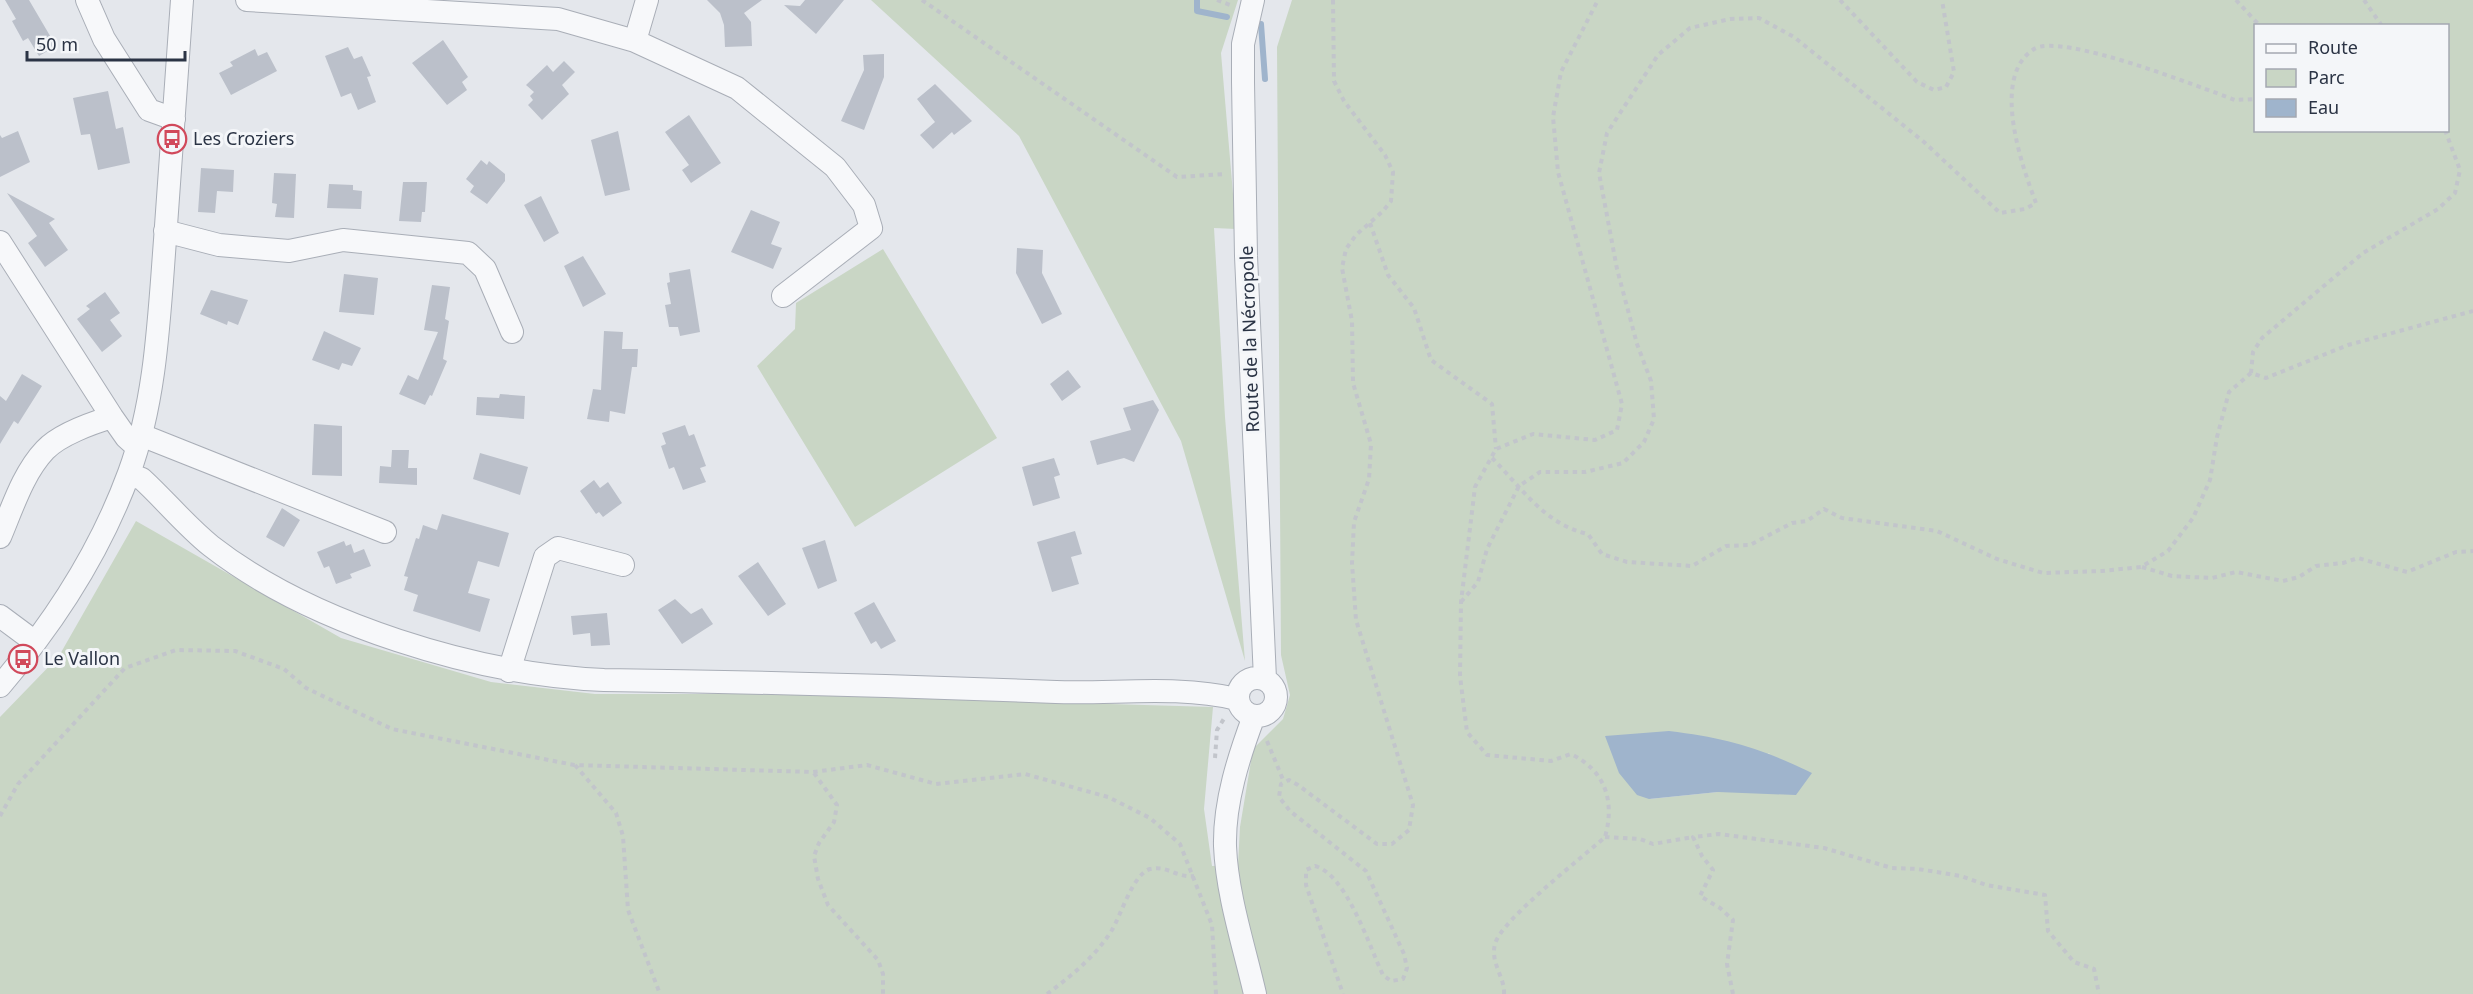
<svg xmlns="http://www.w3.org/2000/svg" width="2473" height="994" viewBox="0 0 2473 994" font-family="'Noto Sans',sans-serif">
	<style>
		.green { fill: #c9d6c5; fill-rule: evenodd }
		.water { fill: #9fb4cc }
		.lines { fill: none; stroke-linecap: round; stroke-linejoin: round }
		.stream { stroke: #9fb4cc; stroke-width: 6 }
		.building { fill: #bbc0ca }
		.minor-casing { stroke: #a9aeb7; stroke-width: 24 }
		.path { stroke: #c2c5cb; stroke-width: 4; stroke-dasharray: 4.5 4.5; stroke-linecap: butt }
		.minor { stroke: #f7f8fa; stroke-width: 22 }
		.labels { text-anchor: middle; stroke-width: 6; stroke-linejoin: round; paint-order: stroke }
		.poi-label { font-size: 18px; fill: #2b3445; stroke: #f4f6f9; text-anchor: start }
		.street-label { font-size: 18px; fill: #2b3445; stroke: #f4f6f9 }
	</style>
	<rect width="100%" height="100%" fill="#e4e7ec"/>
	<path class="green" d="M871,0H1238L1221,53L1236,229L1214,228L1225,417L1245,661L1181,441L1019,136Z
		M1292,0H2473V994H0V717L59,656L136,521L341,638L491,682L595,694H766L1213,707L1204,809L1212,866L1238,865L1240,827L1253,749L1283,719L1290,695L1281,655L1277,47ZM2256,26H2448V130H2256ZM1770,753L1718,792L1649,799Z
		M883,249L997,438L855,527L757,366L795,329L796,303Z"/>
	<path class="water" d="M1669,731C1727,738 1760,748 1812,773L1796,795L1718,792L1649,799L1637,795L1619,773L1605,736Z"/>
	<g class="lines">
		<path class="stream" d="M1197,0V11L1227,17
			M1261,24L1265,79"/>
	</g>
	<path class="building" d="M5,0H29L56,46L39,56L28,38L23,41L12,21L16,19Z
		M707,0H762L744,13L751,22L752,46L725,47L724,25L720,13Z
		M805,0H844L816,34L784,5L800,6Z
		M443,40L468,77L462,82L467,90L447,105L412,63Z
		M348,47L354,59L362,56L371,76L367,77L376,102L358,110L351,93L341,97L325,56Z
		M255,49L258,56L267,52L277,71L231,95L219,73L233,66L230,62Z
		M884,54V77L864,130L841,121L864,70L863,55Z
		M564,61L575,72L562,85L569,94L542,120L528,105L533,100L530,96L534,92L526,85L547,65L553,72Z
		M935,84L972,121L954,135L952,132L933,149L920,135L935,122L917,99Z
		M108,91L116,129L123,127L130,163L98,170L90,134L81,135L73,98Z
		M689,115L721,163L691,183L682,170L689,165L665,132Z
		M18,131L30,162L0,177V135L2,138Z
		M618,131L630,190L605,196L591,140Z
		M481,160L487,165L489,161L505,174V181L487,204L470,192L474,186L466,179Z
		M201,168L234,170L233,192L217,191L215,213L198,212Z
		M274,173L296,174L294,218L275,217L277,204L272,203Z
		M403,182H427L425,212H422L421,222L399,221Z
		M329,184L353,185V190L362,191L361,209L327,208Z
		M7,193L55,219L49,223L68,250L45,267L28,243L37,236Z
		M541,196L559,233L544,242L524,205Z
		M751,210L780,222L771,244L782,248L773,269L731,252Z
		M1017,248L1043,250L1042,273L1062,314L1042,324L1016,273Z
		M583,256L606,294L583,307L564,266Z
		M690,269L700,332L680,336L678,327H669L665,305L671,304L667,283L670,282L669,273Z
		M344,274L378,278L374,315L339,312Z
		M432,285L450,287L445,319L449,321L443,359L447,361L432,396L430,395L425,405L399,394L408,375L418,380L438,332L424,330Z
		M211,290L248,300L238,325L228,321L227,325L200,314Z
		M105,292L120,313L110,320L122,336L102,352L77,319L90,309L86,306Z
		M324,331L361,348L352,366L342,363L339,370L312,360Z
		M604,331L623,332L622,349H638L637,367H632L625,414L610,411L609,422L587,419L593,389L601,390Z
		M1068,370L1081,387L1062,401L1050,384Z
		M22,374L42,386L18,424L14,421L0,444V396L6,401Z
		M500,394L525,396L524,419L476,415L477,397L499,398Z
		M1153,400L1159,410L1134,462L1124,458L1097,465L1090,441L1131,430L1123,408Z
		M314,424L342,426V476L312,475Z
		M685,425L689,436L694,434L706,466L700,468L706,482L683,490L674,467L669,469L661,446L666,444L662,433Z
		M392,450H409L408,468H417V485L379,483L380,466L391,467Z
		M480,453L528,467L520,495L473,479Z
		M1054,458L1060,475L1054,477L1060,498L1033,506L1022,467Z
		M594,480L600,488L608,482L622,503L603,517L599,512L596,514L580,491Z
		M282,508L300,520L284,547L266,537Z
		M442,514L509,533L499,567L478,561L468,593L490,599L480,632L413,611L418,595L404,590L408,577L404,576L416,538L419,539L423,525L437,530Z
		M1075,531L1082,554L1071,557L1079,584L1052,592L1037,542Z
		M825,540L837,581L818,589L802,548Z
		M344,541L346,546L351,544L354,553L364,549L371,566L350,574L352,578L336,584L329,566L324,568L317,552Z
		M758,562L786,604L768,616L738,576Z
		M675,599L691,614L702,608L713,624L682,644L658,610Z
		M874,602L896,641L881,649L876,641L871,644L854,613Z
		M607,613L610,645L591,646L590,633L573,635L571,616Z"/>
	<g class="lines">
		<g class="minor-casing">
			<path id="minor" d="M87,0L104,39L149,110L174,119
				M247,0L558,19L635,41L737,88L835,167L864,205L871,228L783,296
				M1253,0L1243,44V82L1246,256L1265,679
				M635,41L647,0
				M165,231L219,245L289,251L343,240L468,253L485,269L512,332
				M0,242L112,417L126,437L137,447
				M141,435L385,532
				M129,474L142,479C165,500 186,526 211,546C311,624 478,675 604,680C755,682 905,686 1056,692C1116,694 1178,685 1237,699
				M0,537C12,509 23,473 45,450C59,435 92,423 112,417
				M0,616L35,642
				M509,671L545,557L558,548L623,565
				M1238 697a19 19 0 1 1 38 0a19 19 0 1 1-38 0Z
				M0,686C54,623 100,552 129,473C156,400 159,318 165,240C171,160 177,80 182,0
				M1254,716C1239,756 1224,802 1225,846C1227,895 1244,946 1255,994"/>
		</g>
		<path class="path" d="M922,0L1177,177L1226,174
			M1217,0L1230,5
			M1333,0L1334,81L1344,101L1385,155L1393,172L1391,201L1383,211L1356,235L1346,249L1342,268L1352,321L1353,383L1371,444L1369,479L1354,522L1352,563L1356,620L1413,805L1409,830L1392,844H1377L1298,785L1289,780L1281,784L1279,797L1290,811L1366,871L1404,954L1407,968L1403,979L1391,981L1383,975C1369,946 1347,875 1315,866L1306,870V885L1343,994
			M1840,0L1917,82L1934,90L1946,87L1954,72L1942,0
			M2236,0L2260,26
			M2364,0L2382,26
			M2445,130L2460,170L2455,193L2438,209L2363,253L2262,338L2253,352L2251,373L2266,378L2348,345L2473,311
			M1370,223L1388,275L1414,308L1431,360L1492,404L1496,449
			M1492,458C1521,487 1545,525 1588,534L1602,554L1627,562L1692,566L1726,546L1750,545L1792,523L1807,521L1824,509L1842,518L1937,531L1997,559L2043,573L2102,571L2141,567L2168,551L2193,518L2210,480L2217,437L2229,392L2251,373
			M2142,567L2172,576L2212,578L2236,572L2283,581L2299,577L2316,566L2343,563L2358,558L2407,572L2456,552L2473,551
			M1461,602L1478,582L1487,549L1519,486L1540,472H1585L1623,463L1644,442L1654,419L1651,381L1637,344L1617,269L1599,173L1607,133L1658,55L1690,28L1730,19L1759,18L1794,37L1924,142L2000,213L2025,209L2036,203C2022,166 1990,77 2034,49C2061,32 2202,88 2235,100L2256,99
			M1267,741L1284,782
			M1215,758L1217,730L1225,717
			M575,765L616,813L623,836L628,910L660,994
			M814,773L837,805L834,822L819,843L814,856L818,879L828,905L878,960L883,974V994
			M0,816L18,784L125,668L176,650L235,651L284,669L306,688L392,729L574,765L813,772L867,765L936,784L1025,774L1108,797L1150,818L1180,844L1212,925L1216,994
			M1605,837L1640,839L1653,844L1693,837
			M1047,994C1071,976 1095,957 1112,930C1121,915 1133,874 1150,869C1167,865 1177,878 1194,876
			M1504,994C1505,977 1490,963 1495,944C1501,920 1583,857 1605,837C1615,802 1606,771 1571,754L1551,761L1487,755L1467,732L1460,676L1461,602L1475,487L1496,449L1533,434L1595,440L1617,430L1622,404L1558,172L1553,117L1561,72L1598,0
			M1733,994L1727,964L1733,920L1720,908L1700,896L1713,870L1702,856L1693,837L1719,834L1824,848L1892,868L1918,869L1961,876L1986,885L2045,895L2048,931L2074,962L2094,969L2099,994"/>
		<use href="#minor" class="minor"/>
	</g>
	<defs>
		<g id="bus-ring" transform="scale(1.5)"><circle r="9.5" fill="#f4f6f9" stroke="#d1495b" stroke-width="1.5"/><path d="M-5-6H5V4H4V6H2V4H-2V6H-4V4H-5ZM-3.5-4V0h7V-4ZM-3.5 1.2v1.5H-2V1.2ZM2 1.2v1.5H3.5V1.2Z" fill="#d1495b"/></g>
	</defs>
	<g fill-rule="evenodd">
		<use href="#bus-ring" x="172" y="139"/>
		<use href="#bus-ring" x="23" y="659"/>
	</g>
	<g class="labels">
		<g class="poi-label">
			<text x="193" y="145">Les Croziers</text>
			<text x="44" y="665">Le Vallon</text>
		</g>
		<g class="street-label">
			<text transform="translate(1250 339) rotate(-92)" y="6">Route de la Nécropole</text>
		</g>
	</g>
	<rect x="2254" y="24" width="195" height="108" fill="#f4f6f9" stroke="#a4a8b1" stroke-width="1.5"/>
	<rect x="2266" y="44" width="30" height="9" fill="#f7f8fa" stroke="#a4a8b1" stroke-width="1.5"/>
	<text x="2308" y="54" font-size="18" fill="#2b3445">Route</text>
	<rect x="2266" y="69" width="30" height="18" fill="#c9d6c5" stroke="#a4a8b1" stroke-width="1.5"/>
	<text x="2308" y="84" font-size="18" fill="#2b3445">Parc</text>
	<rect x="2266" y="99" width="30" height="18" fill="#9fb4cc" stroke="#a4a8b1" stroke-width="1.5"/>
	<text x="2308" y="114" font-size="18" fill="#2b3445">Eau</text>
	<path d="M27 51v9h158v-9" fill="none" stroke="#2b3445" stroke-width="3"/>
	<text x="36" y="51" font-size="18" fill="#2b3445" stroke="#f4f6f9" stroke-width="4.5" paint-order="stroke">50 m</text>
</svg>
